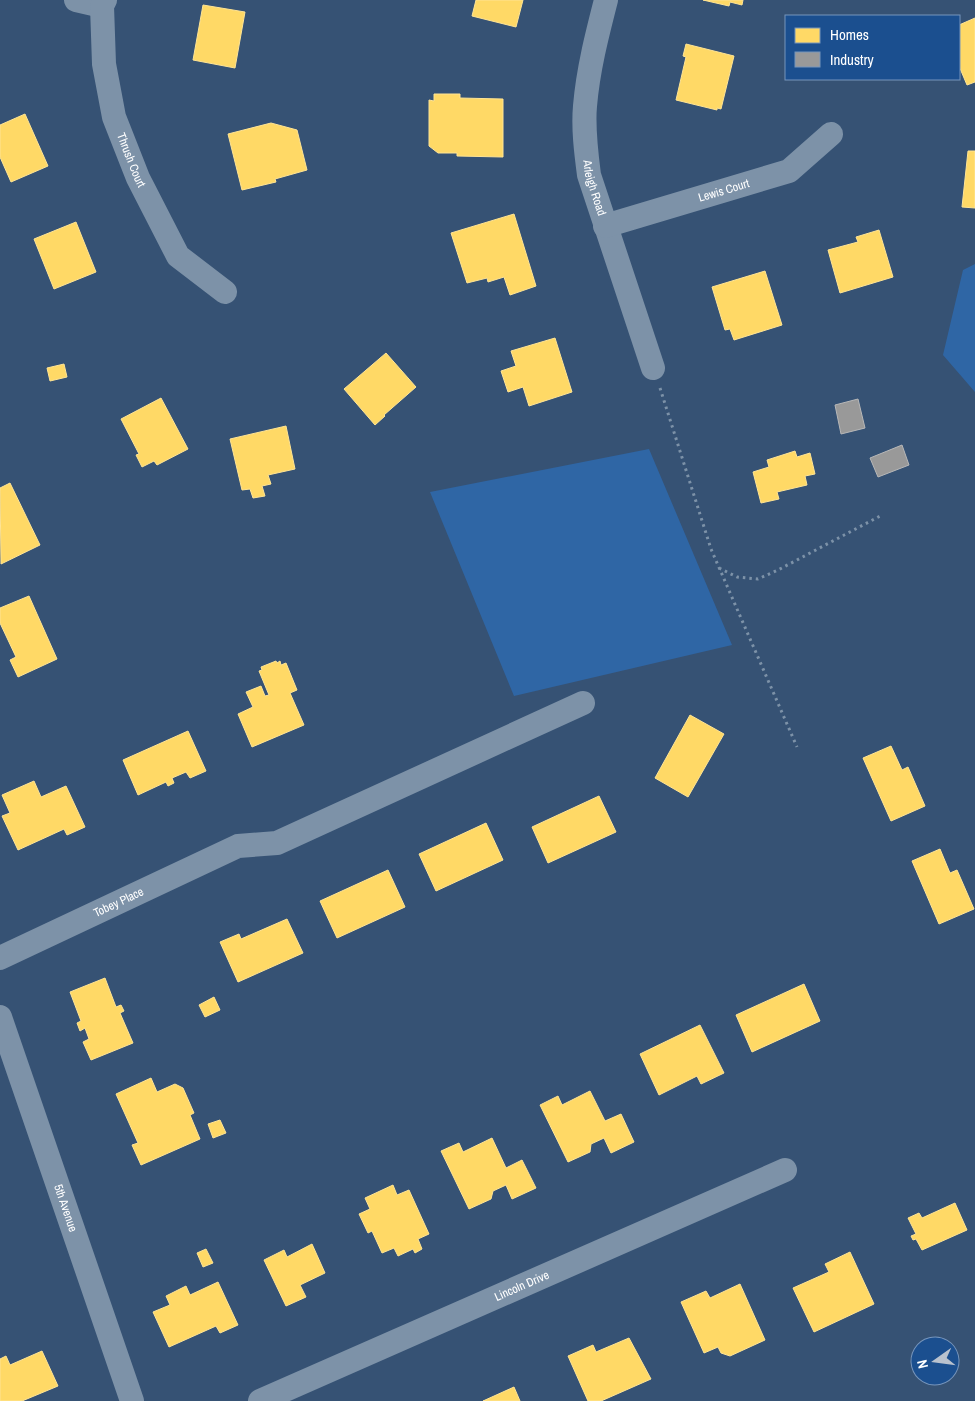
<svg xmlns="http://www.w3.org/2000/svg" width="975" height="1401" viewBox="0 0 975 1401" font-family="'Archivo Narrow',sans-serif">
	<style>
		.green { fill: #2f66a5 }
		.homes { fill: #ffd966; stroke: #ffe494 }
		.industry { fill: #999; stroke: #b8b8b8 }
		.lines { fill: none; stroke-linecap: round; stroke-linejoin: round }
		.path { stroke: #7d92a8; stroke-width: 3; stroke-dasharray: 2.5 4; stroke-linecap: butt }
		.minor { stroke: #7d92a8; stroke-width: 24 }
		.labels { text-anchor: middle; stroke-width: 5; stroke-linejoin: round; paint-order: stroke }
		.street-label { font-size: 12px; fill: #fff; stroke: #1b4f8f }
	</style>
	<rect width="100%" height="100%" fill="#365274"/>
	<path class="green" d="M975,264V392L943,355L963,270Z
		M649,449L732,645L514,696L430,492Z"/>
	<path class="homes" d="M476,0H523L516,27L472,16Z
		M703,0H743L742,5L730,2L729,6Z
		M203,5L245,12L235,68L193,60Z
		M975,18V82L967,85L959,66V25Z
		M686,44L734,56L721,109L717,108V110L676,100L686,57L683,56Z
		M434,94H460V98L503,99V157L457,156V153H438L429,146V100L434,101Z
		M25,114L48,166L11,182L0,157V125Z
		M271,123L297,130L307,170L275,179L276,182L242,190L228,134Z
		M968,151H975V208L962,207Z
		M514,214L536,286L510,295L504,277L488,282L487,278L467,283L451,233Z
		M76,222L96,272L54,289L34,239Z
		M879,230L893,277L840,293L828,250L858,242L856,237Z
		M765,271L782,325L734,340L730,329L725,330L712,287Z
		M555,338L572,392L529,406L523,387L508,392L501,371L516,366L511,351Z
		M386,353L416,387L384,415L385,416L375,425L344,389Z
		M64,364L67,377L50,381L47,368Z
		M161,398L188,449L157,465L154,461L142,467L136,455L139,454L121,419Z
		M286,426L295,469L268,475L271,484L262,486L265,496L253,498L250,489L242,490L230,439Z
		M795,451L797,457L810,453L815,474L805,476L807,485L777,492L779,499L761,503L753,472L769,467L767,460Z
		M10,483L40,545L1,564L0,488Z
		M29,596L57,659L18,677L10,660L16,657L0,623V608Z
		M276,661L277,663L280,661L281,665L286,663L297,690L290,693L304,725L252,747L238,714L253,707L246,692L261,686L265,696L269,695L259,671L262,670L261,667Z
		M690,715L724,734L688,797L655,778Z
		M188,731L206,771L190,778L186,772L172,778L174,783L168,786L166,782L138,795L123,760Z
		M891,746L902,770L908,767L925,806L891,821L863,758Z
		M34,781L41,797L66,786L85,827L67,835L64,829L18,850L2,816L10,813L2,795Z
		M599,796L616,832L548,863L532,827Z
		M486,823L503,860L436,891L419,854Z
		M940,849L950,873L957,870L974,909L939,924L912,861Z
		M388,870L405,907L337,938L320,901Z
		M287,919L303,953L238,982L220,942L239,934L241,939Z
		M105,978L116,1007L121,1005L124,1011L120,1013L133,1043L91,1060L83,1042L89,1039L85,1028L80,1031L77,1023L81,1021L70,992Z
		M804,984L820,1021L752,1052L736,1015Z
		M214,997L220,1010L205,1017L199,1005Z
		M700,1025L724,1073L701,1084L697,1076L659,1095L640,1054Z
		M151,1078L157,1092L175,1084L183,1088L194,1113L190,1115L200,1139L141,1165L132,1145L138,1143L116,1094Z
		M590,1091L605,1121L621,1114L634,1142L611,1153L604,1138L591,1144L590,1152L568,1162L540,1105L558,1096L562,1105Z
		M220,1120L226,1133L213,1138L208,1124Z
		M492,1138L506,1168L522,1160L536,1188L512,1199L506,1185L493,1191L491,1199L469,1209L441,1151L459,1143L463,1152Z
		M393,1185L397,1195L409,1190L429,1234L418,1239L422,1249L415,1253L413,1249L398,1256L394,1248L382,1253L372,1231L368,1233L359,1214L370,1209L365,1198Z
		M955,1203L967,1230L922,1250L916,1239L913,1240L911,1236L916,1234L908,1218L919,1213L922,1218Z
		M312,1244L325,1273L300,1285L306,1297L286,1306L264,1260L284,1250L287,1257Z
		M206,1249L213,1263L203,1267L197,1253Z
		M850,1252L874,1304L814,1332L793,1288L829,1272L825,1264Z
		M218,1282L238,1325L220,1333L216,1326L169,1347L153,1312L170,1305L166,1296L186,1286L190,1295Z
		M740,1284L765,1340L730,1356L721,1353L718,1347L704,1353L681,1302L706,1291L710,1298Z
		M629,1338L651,1379L601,1401H588L568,1356L593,1345L596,1352Z
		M42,1351L58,1386L22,1401H0V1359L6,1356L10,1365Z
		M514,1387L520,1401H483Z"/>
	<path class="industry" d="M858,399L865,428L841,434L835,405Z
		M902,445L909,465L878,477L870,458Z"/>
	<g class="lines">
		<path class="path" d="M660,388L711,549L797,747
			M719,568L737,577L758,579L778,570L882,515"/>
		<g class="minor">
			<path d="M76,0L102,6"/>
			<path id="s1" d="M105,0L102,6L104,64L114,117L138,178L178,256L225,292"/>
			<path id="s2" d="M606,0C597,35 588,70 585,106C583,128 586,152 589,175L653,368"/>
			<path id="s3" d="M605,226L789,171L831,134"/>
			<path id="s4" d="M0,958L238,846L277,843L583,703"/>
			<path id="s5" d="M0,1017L132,1401"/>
			<path id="s6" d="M260,1401L785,1170"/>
		</g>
	</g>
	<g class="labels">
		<g class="street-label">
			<text dy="4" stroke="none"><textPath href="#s1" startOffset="165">Thrush Court</textPath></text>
			<text dy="4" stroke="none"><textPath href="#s2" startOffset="191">Arleigh Road</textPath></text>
			<text dy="4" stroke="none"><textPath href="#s3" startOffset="124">Lewis Court</textPath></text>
			<text dy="4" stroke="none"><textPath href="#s4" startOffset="131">Tobey Place</textPath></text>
			<text dy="4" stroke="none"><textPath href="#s5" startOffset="202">5th Avenue</textPath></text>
			<text dy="4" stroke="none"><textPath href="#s6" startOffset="286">Lincoln Drive</textPath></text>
		</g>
	</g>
	<rect x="785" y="15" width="175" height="65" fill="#1b4f8f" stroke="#7695bc"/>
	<rect x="795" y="28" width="25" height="15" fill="#ffd966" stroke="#7695bc"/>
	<text x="830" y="40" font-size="15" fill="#ffffff">Homes</text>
	<rect x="795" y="52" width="25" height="15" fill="#999999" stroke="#7695bc"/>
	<text x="830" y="65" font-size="15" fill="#ffffff">Industry</text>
	<g transform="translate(935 1361) rotate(256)"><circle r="24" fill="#1b4f8f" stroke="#7695bc"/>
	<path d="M0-4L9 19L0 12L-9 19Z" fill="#b9c2ce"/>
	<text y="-8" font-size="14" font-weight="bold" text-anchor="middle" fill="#ffffff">N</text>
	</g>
</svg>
